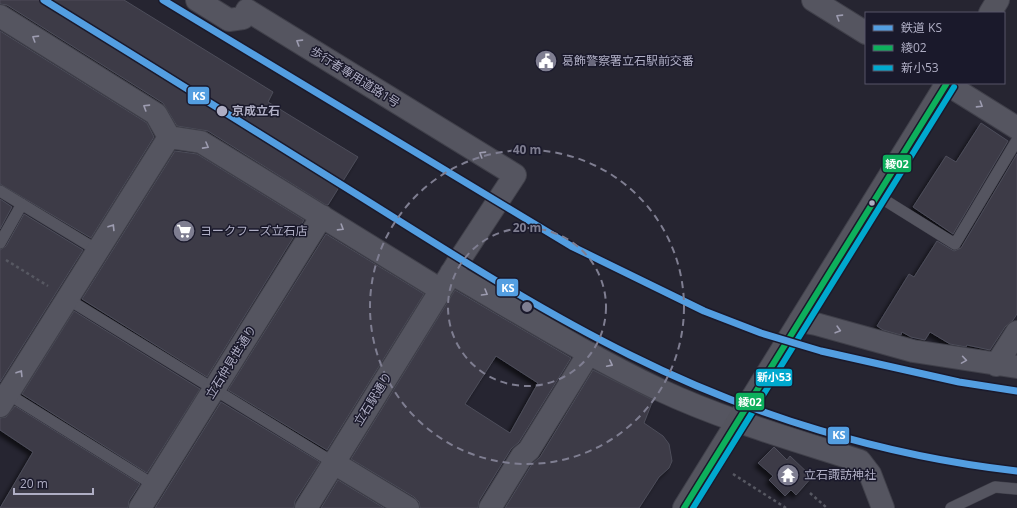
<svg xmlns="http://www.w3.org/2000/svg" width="1017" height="508" viewBox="0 0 1017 508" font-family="'Open Sans','Noto Sans JP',sans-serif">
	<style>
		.building { fill: #3c3b47; stroke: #4d4d5a; fill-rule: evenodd; filter: url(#shadow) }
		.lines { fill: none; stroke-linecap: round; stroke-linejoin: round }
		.lane-casing { stroke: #40404a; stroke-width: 12 }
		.street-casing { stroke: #40404a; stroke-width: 24 }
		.secondary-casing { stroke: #40404b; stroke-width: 24 }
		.path { stroke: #575862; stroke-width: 2.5; stroke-dasharray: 3 3; stroke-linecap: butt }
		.lane { stroke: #555560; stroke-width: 11 }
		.street { stroke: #555560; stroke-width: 22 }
		.secondary { stroke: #54545e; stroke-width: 22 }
		.bus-1-casing { stroke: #1a192b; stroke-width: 9 }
		.bus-2-casing { stroke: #1a192b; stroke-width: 9 }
		.bus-1 { stroke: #0daf5c; stroke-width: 6 }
		.bus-2 { stroke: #00a9ce; stroke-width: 6 }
		.rail-1-casing { stroke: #1a192b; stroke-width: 10 }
		.rail-1 { stroke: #539ee1; stroke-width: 7 }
		.oneway { stroke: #9d9cb0 }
		.ring { fill: none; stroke: #7f7e91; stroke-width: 2; stroke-dasharray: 7 5 }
		.stop-dot { fill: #afaec4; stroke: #1a192b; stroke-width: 1.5 }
		.labels { text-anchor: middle; stroke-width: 3; stroke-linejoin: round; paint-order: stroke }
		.poi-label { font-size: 12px; fill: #afaec4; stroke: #1a192b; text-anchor: start }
		.street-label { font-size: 12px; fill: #afaec4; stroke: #1a192b }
		.stop-label { font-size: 12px; font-weight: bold; fill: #afaec4; stroke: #1a192b; text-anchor: start }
		.centre { fill: #7f7e91; stroke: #1a192b; stroke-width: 2 }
		.ring-label { font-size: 12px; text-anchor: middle; font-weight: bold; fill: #7f7e91; stroke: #1a192b; stroke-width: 3; stroke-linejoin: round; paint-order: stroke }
		.line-badge { stroke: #1a192b; stroke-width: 1.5 }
		.badge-label { font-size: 11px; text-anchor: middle; font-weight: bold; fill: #fff }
	</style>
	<defs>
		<filter id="shadow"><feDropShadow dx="-3.5" dy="3.5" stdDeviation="2" flood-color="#0009"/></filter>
	</defs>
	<rect width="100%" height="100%" fill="#262531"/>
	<path class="building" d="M0,0H124L273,92L268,102L358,157L328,205H326L208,131L177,126L163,103L7,5L0,4Z
		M0,31L147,123L154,137L91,238L0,184Z
		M981,123L1008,141L953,234L913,207L946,156L956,162Z
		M175,151L197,154L304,220L207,377L82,299Z
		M1017,154V314L1013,320L1005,327L990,350L967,345L966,347L950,344L930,332L925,340L911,337L902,332L901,335L883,330L877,326L909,274L914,277L937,241L954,251L961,248Z
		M0,199L12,207L0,229Z
		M24,214L83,250L0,382V250L6,246Z
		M326,234L424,294L327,450L228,390Z
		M455,290L571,358L519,442L511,449L479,501L478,508H420L419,502L414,497L351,459ZM496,356L538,383L510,433L465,404Z
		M74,311L200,389L147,473L22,394Z
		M593,370L653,400L644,423L663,436L669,444L672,461L669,468L659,477L639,508H505L532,464L540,457Z
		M221,402L320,462L295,501L294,508H155Z
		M15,406L140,484L129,501L128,508H0L33,452L0,430V418L6,417Z
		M774,447L787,460L790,456L812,477L796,495L791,490L785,496L769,480L773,476L758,463Z
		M338,480L384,508H321Z"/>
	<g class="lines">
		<g class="lane-casing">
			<path id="lane" d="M0,191L97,250
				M878,196L955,244L1017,140
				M0,243L22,204
				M66,298L334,463
				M8,394L154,485
				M951,508L995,487L1017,489"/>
		</g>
		<g class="street-casing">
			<path id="street" d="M197,0L229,20L243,18L247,10L515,175L460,259L306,508
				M813,0L866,33
				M0,16L156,114L169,137
				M945,83L1017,128
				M169,137L201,142L441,290
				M451,273C520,313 588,356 660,390C724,420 792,439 860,461L870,474L883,508
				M800,321L816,324L913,351L1017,367
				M996,365L1017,332
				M0,406L169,137
				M334,463L408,508
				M140,508L322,216
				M490,508L522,456L529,450L589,353"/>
		</g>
		<g class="secondary-casing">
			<path id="secondary" d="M990,13L998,0
				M684,508L947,83"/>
		</g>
		<path class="path" d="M6,260L48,286
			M733,474L786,508
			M810,493L827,508"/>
		<use href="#lane" class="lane"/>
		<use href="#street" class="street"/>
		<use href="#secondary" class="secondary"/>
		<g class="bus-1-casing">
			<path id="bus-1" d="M684,508L947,83"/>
		</g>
		<g class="bus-2-casing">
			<path id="bus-2" d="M693,508L954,87"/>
		</g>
		<use href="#bus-1" class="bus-1"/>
		<use href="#bus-2" class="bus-2"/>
		<g class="rail-1-casing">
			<path id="rail-1" d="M44,0C150,65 255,131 361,197C449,252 537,309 630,355C750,415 883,456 1017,471
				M163,0L571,246L704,311L761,333L821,351L959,382L1017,391"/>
		</g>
		<use href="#rail-1" class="rail-1"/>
	</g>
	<defs><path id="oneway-chevron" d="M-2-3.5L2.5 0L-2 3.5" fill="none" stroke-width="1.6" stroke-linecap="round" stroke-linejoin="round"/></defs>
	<g class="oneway">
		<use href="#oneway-chevron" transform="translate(839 17) rotate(-148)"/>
		<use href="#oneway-chevron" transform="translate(35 38) rotate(-148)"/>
		<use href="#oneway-chevron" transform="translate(299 42) rotate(-148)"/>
		<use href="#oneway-chevron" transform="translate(980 105) rotate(32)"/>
		<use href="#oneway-chevron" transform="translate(146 107) rotate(-148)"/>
		<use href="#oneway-chevron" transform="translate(206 146) rotate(29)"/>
		<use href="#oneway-chevron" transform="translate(482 154) rotate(-148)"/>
		<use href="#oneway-chevron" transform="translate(112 227) rotate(-58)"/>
		<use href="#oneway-chevron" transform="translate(341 228) rotate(32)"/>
		<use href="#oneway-chevron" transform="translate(485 293) rotate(30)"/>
		<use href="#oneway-chevron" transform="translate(838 330) rotate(16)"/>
		<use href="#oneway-chevron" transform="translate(964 360) rotate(9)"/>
		<use href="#oneway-chevron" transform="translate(610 364) rotate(27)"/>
		<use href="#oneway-chevron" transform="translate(20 373) rotate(-58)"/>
	</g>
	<g class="ring">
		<circle cx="527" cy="307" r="79"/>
		<circle cx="527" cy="307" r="157"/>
	</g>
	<defs>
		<g id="civic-disc" transform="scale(1.15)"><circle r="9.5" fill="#7f7e91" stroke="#1a192b"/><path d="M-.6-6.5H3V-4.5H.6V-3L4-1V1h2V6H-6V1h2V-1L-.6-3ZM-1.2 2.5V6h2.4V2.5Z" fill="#fff"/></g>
		<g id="supermarket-disc" transform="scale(1.15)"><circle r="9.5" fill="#7f7e91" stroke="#1a192b"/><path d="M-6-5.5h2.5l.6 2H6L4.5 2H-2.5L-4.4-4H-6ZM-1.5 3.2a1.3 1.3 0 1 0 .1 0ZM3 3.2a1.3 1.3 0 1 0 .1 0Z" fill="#fff"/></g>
		<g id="temple-disc" transform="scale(1.15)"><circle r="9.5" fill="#7f7e91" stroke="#1a192b"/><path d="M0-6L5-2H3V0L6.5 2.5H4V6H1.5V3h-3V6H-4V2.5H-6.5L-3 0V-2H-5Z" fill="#fff"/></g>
	</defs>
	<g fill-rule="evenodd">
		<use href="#civic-disc" x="546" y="61"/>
		<use href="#supermarket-disc" x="184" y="231"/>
		<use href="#temple-disc" x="788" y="475"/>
	</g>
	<g class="stop-dot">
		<circle cx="222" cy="111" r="6"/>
		<circle cx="872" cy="203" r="3.5"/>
	</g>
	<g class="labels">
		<g class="poi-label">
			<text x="562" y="65">葛飾警察署立石駅前交番</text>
			<text x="200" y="235">ヨークフーズ立石店</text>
			<text x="804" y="479">立石諏訪神社</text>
		</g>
		<g class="street-label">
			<text transform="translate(355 77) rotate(32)" y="4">歩行者専用道路1号</text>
			<text transform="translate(231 362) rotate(-58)" y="4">立石仲見世通り</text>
			<text transform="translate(373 399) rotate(-58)" y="4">立石駅通り</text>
		</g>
		<g class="stop-label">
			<text x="232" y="115">京成立石</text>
		</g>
	</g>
	<circle cx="527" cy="307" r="6" class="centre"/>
	<g class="ring-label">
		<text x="527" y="154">40 m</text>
		<text x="527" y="232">20 m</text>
	</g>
	<g class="line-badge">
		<rect x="187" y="86" width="23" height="19" rx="4" fill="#539ee1"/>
		<rect x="882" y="154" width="30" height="19" rx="4" fill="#0daf5c"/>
		<rect x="496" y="278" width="23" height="19" rx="4" fill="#539ee1"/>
		<rect x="755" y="368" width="38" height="19" rx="4" fill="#00a9ce"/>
		<rect x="735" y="392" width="30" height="19" rx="4" fill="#0daf5c"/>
		<rect x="827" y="426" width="23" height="19" rx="4" fill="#539ee1"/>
	</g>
	<g class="badge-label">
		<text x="199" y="100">KS</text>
		<text x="897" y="168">綾02</text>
		<text x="508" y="292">KS</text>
		<text x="774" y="381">新小53</text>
		<text x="750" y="406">綾02</text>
		<text x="839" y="439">KS</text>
	</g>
	<rect x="865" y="12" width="140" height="72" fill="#1a192b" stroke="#565568"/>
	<rect x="873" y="25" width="20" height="6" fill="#539ee1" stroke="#565568"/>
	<text x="901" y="32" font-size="12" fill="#afaec4">鉄道 KS</text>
	<rect x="873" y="45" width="20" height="6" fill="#0daf5c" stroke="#565568"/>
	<text x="901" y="52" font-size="12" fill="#afaec4">綾02</text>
	<rect x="873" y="65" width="20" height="6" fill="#00a9ce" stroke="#565568"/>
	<text x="901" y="72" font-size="12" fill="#afaec4">新小53</text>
	<path d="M14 488v6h79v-6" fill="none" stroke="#afaec4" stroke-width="2"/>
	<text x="20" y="488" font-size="12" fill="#afaec4" stroke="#1a192b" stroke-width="3" paint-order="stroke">20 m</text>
</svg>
